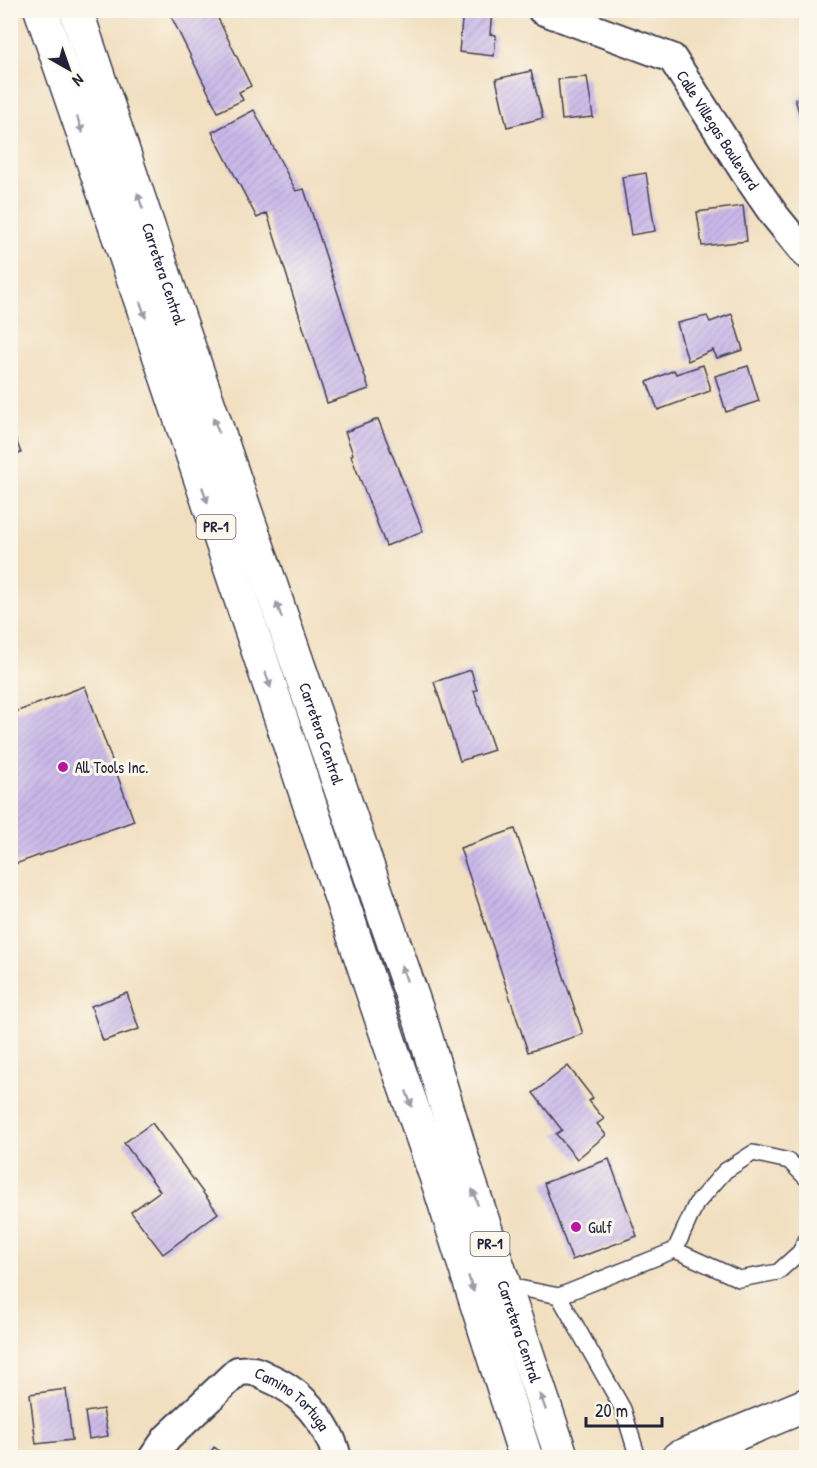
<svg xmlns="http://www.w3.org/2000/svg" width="817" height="1468" viewBox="0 0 817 1468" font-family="'Patrick Hand',sans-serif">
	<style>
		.building { fill: url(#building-hatch) }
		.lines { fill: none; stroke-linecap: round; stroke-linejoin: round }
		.service-casing { stroke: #413e4f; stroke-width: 18 }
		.minor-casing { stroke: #413e4f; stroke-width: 32 }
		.tertiary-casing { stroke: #413e4f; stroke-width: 36 }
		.trunk-casing { stroke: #413e4f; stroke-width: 36 }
		.service { stroke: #fff; stroke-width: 15 }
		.minor { stroke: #fff; stroke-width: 28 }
		.tertiary { stroke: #fff; stroke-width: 33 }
		.trunk { stroke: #fff; stroke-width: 33 }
		.oneway { fill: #9c9ca7 }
		.poi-dot { fill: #b5179e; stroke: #fbf7ec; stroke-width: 2 }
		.labels { text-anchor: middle; stroke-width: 6; stroke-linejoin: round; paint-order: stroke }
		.shield { fill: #fbf7ec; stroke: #636270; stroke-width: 1.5 }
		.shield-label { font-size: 15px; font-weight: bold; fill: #22223b }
		.street-label { font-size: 16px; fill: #22223b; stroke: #fbf7ec }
		.poi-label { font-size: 16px; fill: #22223b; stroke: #fbf7ec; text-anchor: start }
	</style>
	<defs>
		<pattern id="building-hatch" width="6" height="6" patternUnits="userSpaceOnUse" patternTransform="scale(1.5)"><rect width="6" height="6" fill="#cab8e9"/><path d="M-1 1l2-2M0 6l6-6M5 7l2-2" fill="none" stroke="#ad9ec9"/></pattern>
	</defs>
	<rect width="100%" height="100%" fill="#fbf7ec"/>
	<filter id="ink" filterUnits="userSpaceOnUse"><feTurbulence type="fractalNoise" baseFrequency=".0167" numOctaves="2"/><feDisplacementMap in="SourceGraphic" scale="12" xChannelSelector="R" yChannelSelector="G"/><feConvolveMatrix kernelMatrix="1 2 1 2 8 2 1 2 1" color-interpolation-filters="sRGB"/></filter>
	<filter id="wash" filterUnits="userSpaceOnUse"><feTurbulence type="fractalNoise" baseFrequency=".008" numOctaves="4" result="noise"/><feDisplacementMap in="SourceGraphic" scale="24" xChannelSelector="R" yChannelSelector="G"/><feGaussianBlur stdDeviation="1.35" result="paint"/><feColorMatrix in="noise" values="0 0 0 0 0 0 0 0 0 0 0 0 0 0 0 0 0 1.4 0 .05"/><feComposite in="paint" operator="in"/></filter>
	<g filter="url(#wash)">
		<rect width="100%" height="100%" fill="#f1dfc0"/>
		<g id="blocks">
			<path class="building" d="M173,10H214L251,86L239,92L243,100L218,112L169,12Z
				M463,10H492L490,34L496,35L494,56L459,52Z
				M531,71L543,118L507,127L496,79Z
				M587,77L593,117L562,120L558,79Z
				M806,95V135L795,99Z
				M254,110L296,191L304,189L369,389L327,403L267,213L257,218L212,132Z
				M646,173L655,231L631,235L622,177Z
				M743,206L747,241L702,246L697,212Z
				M732,314L743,350L717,358L713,350L688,361L677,323L707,316L710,322Z
				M703,365L710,386V391L658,410L647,382L674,370L676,374Z
				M748,366L759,401L726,412L715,376Z
				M378,419L423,531L386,546L351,456L353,454L345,432Z
				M10,424L21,453L10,457Z
				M471,670L477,690L474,691L494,750L460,761L434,682Z
				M85,686L134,821L10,866V714Z
				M515,829L583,1034L528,1052L460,848Z
				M127,993L139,1029L103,1041L91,1006Z
				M568,1066L593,1098L589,1101L604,1119L597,1124L606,1135L577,1159L556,1134L562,1130L533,1093Z
				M152,1123L218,1213L163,1254L131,1212L160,1191L124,1143Z
				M609,1159L637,1236L572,1260L544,1183Z
				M66,1389L72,1440L36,1444L30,1394Z
				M103,1409L108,1436L89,1439L85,1412Z
				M214,1447L230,1458H207Z"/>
		</g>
	</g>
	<g filter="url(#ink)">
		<use href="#blocks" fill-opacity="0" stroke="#413e4f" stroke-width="1.5"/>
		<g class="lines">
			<g class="service-casing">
				<path id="service" d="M675,1250L739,1279L778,1272L800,1252L806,1240
					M504,1285L559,1296L623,1409L638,1458
					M559,1296L675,1250L696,1204L725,1171L753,1153L789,1161L806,1178"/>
			</g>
			<g class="minor-casing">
				<g id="minor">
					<path id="s1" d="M542,10L672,58L746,174L775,216L806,254"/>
					<path id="s2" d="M153,1458L167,1438L238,1371C242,1371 248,1370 252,1371C257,1371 261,1374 265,1376C300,1390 328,1421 337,1458"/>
				</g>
			</g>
			<g class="tertiary-casing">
				<path id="tertiary" d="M678,1458L806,1405"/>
			</g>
			<g class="trunk-casing">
				<g id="trunk">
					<path d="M41,10L142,304L390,1044L439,1185L526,1458"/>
					<path id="s3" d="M76,10L173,301L423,1028L467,1174L562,1458"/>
				</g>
			</g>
			<use href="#service" class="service"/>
			<use href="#minor" class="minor"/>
			<use href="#tertiary" class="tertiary"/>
			<use href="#trunk" class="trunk"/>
		</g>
		<defs><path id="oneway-solid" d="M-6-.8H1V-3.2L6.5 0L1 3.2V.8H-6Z" transform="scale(1.5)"/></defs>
		<g class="oneway">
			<use href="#oneway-solid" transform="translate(80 125) rotate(71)"/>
			<use href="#oneway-solid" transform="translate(140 201) rotate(-109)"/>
			<use href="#oneway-solid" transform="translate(143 310) rotate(71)"/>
			<use href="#oneway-solid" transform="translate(216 425) rotate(-109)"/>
			<use href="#oneway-solid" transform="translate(205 495) rotate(71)"/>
			<use href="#oneway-solid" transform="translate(279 610) rotate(-109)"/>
			<use href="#oneway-solid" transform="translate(268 680) rotate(71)"/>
			<use href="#oneway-solid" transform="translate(404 973) rotate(-109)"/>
			<use href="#oneway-solid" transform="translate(409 1099) rotate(71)"/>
			<use href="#oneway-solid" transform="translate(475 1197) rotate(-109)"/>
			<use href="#oneway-solid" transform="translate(471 1284) rotate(72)"/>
			<use href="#oneway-solid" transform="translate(543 1402) rotate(-109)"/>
		</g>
	</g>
	<g class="poi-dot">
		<circle cx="63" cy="767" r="6"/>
		<circle cx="576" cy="1227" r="6"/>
	</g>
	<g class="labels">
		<g class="shield">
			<rect x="196.5" y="515" width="39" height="24" rx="4.5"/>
			<rect x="470.5" y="1232" width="39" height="24" rx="4.5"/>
		</g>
		<g class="shield-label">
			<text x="216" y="532">PR-1</text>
			<text x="490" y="1249">PR-1</text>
		</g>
		<g class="street-label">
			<text dy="6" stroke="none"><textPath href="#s1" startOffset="224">Calle Villegas Boulevard</textPath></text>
			<text dy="6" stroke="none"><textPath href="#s3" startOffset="278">Carretera Central</textPath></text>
			<text dy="6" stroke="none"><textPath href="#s3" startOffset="764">Carretera Central</textPath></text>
			<text dy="6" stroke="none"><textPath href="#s3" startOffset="1394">Carretera Central</textPath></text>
			<text dy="6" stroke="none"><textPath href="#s2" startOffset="186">Camino Tortuga</textPath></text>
		</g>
		<g class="poi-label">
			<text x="75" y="773">All Tools Inc.</text>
			<text x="588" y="1233">Gulf</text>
		</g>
	</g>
	<rect width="817" height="1468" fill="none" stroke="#fbf7ec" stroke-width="36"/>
	<g transform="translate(69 69) rotate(140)" stroke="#fbf7ec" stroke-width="4.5" paint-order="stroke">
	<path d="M0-4.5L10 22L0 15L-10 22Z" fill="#22223b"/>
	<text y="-9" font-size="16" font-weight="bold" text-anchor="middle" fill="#22223b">N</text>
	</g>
	<path d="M586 1417v9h76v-9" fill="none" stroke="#22223b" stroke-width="3"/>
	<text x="595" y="1417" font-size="18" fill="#22223b" stroke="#fbf7ec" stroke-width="4.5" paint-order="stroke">20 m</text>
</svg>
